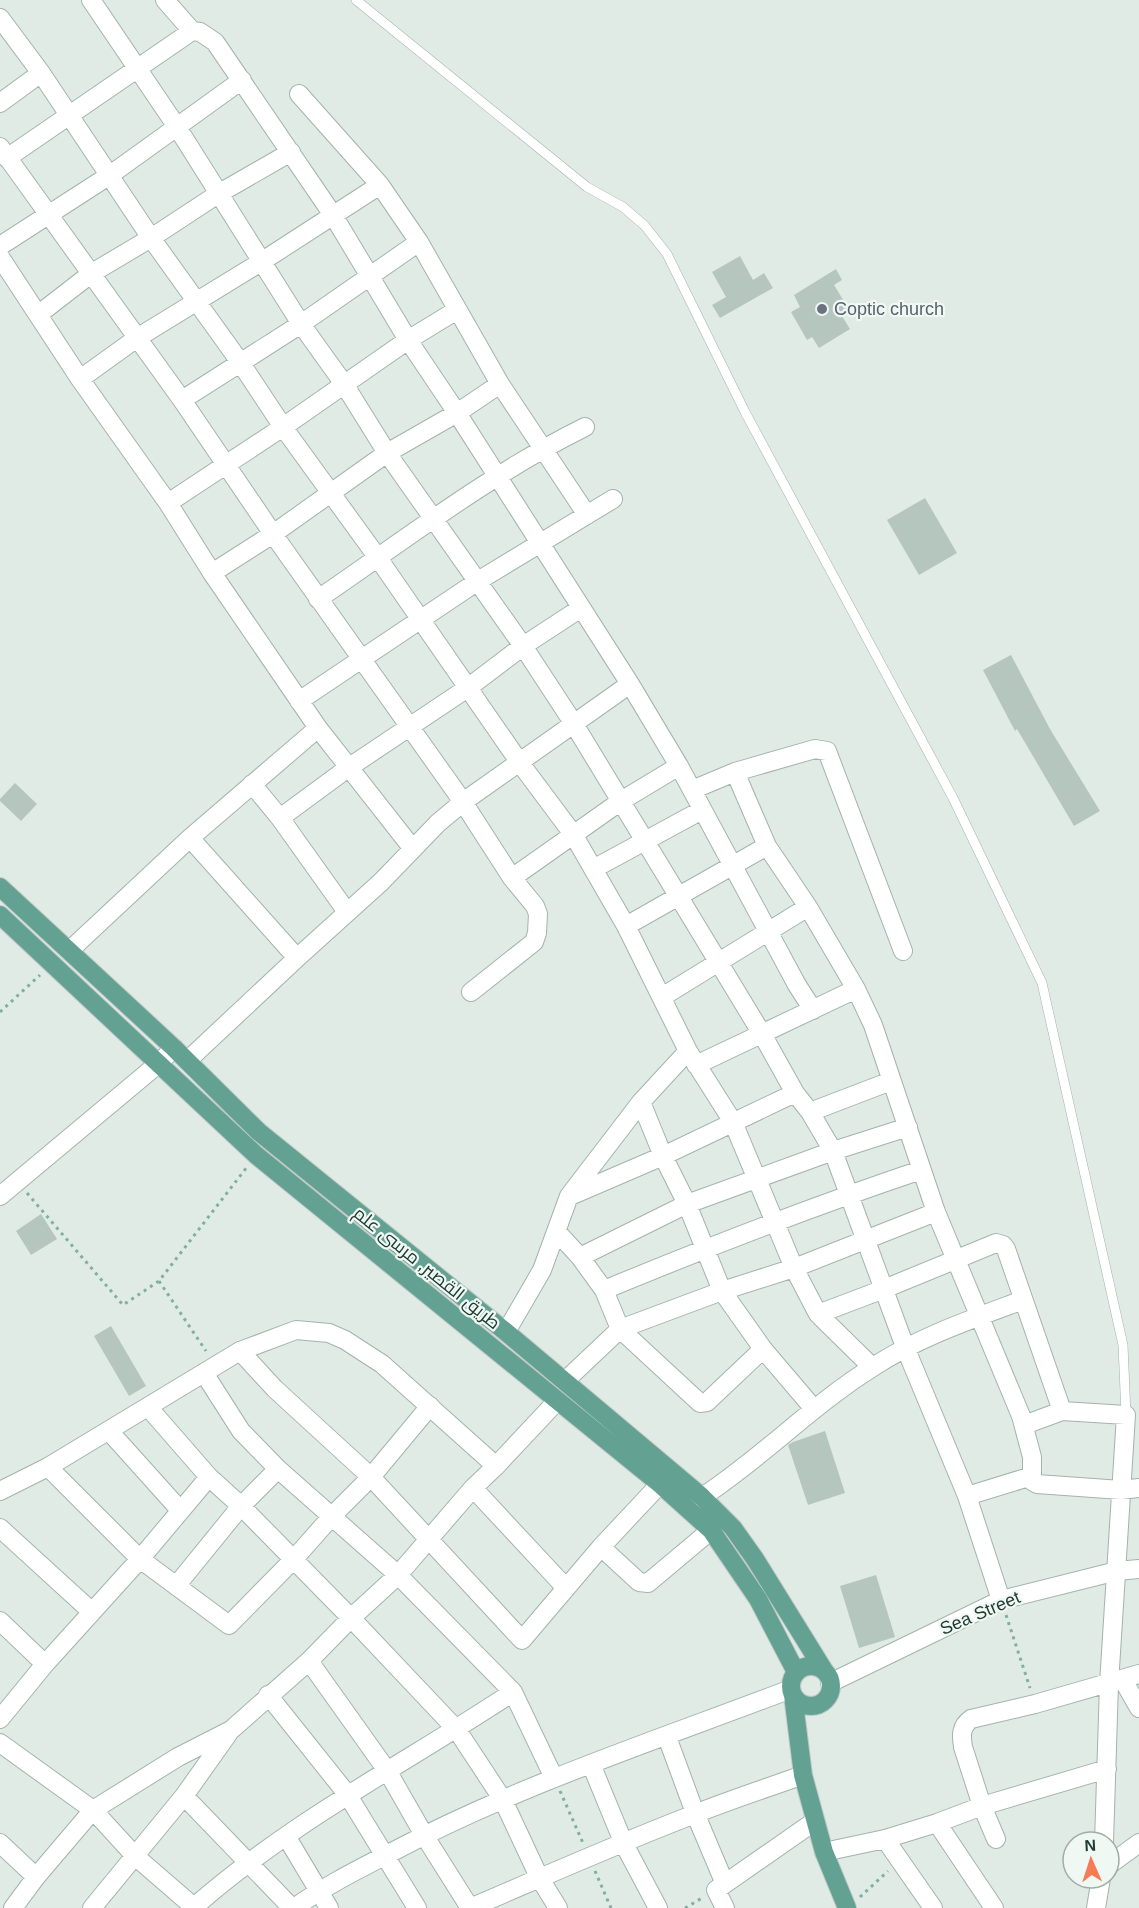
<svg xmlns="http://www.w3.org/2000/svg" width="1139" height="1908" viewBox="0 0 1139 1908" font-family="Helvetica,Cairo,sans-serif">
	<style>
		.building { fill: #b5c6bf }
		.lines { fill: none; stroke-linecap: round; stroke-linejoin: round }
		.service-casing { stroke: #a3b3ad; stroke-width: 10 }
		.minor-casing { stroke: #a3b3ad; stroke-width: 20 }
		.tertiary-casing { stroke: #a3b3ad; stroke-width: 20 }
		.primary-casing { stroke: #c1c8c6; stroke-width: 20 }
		.path { stroke: #80b0a1; stroke-width: 3; stroke-dasharray: 3 4.5; stroke-linecap: butt }
		.service { stroke: #fff; stroke-width: 9 }
		.minor { stroke: #fff; stroke-width: 18 }
		.tertiary { stroke: #fff; stroke-width: 18 }
		.primary { stroke: #63a292; stroke-width: 18 }
		.worship-dot { fill: #6b7280; stroke: #f0f8f4; stroke-width: 2 }
		.labels { text-anchor: middle; stroke-width: 4.5; stroke-linejoin: round; paint-order: stroke }
		.worship-label { font-size: 18px; fill: #5b616d; stroke: #f0f8f4; text-anchor: start }
		.street-label { font-size: 18px; fill: #203c34; stroke: #f0f8f4 }
	</style>
	<rect width="100%" height="100%" fill="#e0ebe6"/>
	<path class="building" d="M740,256L753,280L764,273L773,288L720,318L712,305L726,297L712,272Z
		M836,269L842,280L834,285L850,311L842,316L850,329L819,348L812,337L807,340L791,312L800,307L794,295Z
		M925,498L957,553L919,575L887,520Z
		M1011,655L1050,729L1100,811L1074,826L1017,729L1015,731L983,670Z
		M15,783L37,804L21,821L0,801V799Z
		M41,1214L57,1239L31,1255L16,1231Z
		M111,1326L146,1386L129,1396L94,1336Z
		M825,1431L845,1493L808,1505L788,1445L793,1442Z
		M876,1575L895,1637L859,1648L840,1586Z"/>
	<g class="lines">
		<g class="service-casing">
			<path id="service" d="M356,0L587,187L623,207L645,226L667,254L745,412L953,798L1042,983L1123,1345L1126,1415"/>
		</g>
		<g class="minor-casing">
			<path id="minor" d="M91,0L177,127L301,324L344,384L387,453L523,646L574,724L762,1034L795,1093L810,1112L833,1151L905,1347L967,1496L1001,1600
				M165,0L192,31
				M0,18L41,73L151,238L240,362L283,427L378,558L520,763L573,834L626,926L688,1051L641,1102L569,1196L542,1270L506,1332
				M299,94L380,185L419,242L500,384L587,515
				M0,103L41,73
				M0,147L182,400L273,534L463,802L512,878L535,906L538,914L537,933L534,942L471,992
				M7,158L192,31L200,32L215,42L333,215L408,340L457,413L630,684L679,766L797,985L813,1010
				M0,246L110,175L242,80
				M0,257L80,379L168,503L212,573L318,728L413,849
				M39,314L92,273L151,238L218,194L291,152
				M80,379L137,338L261,262L380,185
				M182,400L301,324L419,242
				M168,503L283,427L408,340L457,310
				M212,573L273,534L387,453L457,413L500,384
				M318,599C406,539 490,474 585,427
				M299,701L478,581L613,499
				M735,772L767,846L808,907L856,989L873,1025L936,1212L1021,1416L1032,1457V1481L1037,1484L1121,1490L1139,1488
				M252,784L280,818
				M692,790L735,772L815,749L827,751L903,951
				M190,838L297,958
				M595,868L702,810
				M512,878L621,801L679,766
				M347,912L280,818L348,768L469,687L523,646L581,608
				M626,926L767,846
				M69,951L190,838L318,728
				M662,997L808,907
				M688,1051L733,1122L794,1268L818,1314L884,1289L996,1243L1003,1245L1006,1249L1062,1411
				M187,1061L297,958L381,882L438,823L463,802L630,684
				M696,1065L856,989
				M641,1102L663,1156L687,1204L722,1291L763,1349L814,1409
				M810,1112L891,1081
				M0,1196L158,1064L174,1048
				M570,1196L663,1156L795,1093
				M557,1232L580,1257
				M604,1290C708,1247 814,1206 921,1170
				M818,1314L872,1367
				M763,1349L707,1402L700,1403L620,1329L604,1290L580,1257L687,1204L833,1151L908,1127
				M240,1351L275,1389L371,1477L522,1640L601,1547L660,1484
				M204,1373L241,1431L278,1469L398,1575L513,1692
				M565,1381L620,1329L722,1291L794,1268L936,1212
				M148,1407L209,1477L241,1506L351,1618L457,1730L503,1800L539,1877L558,1908
				M1024,1425L1062,1411L1126,1415L1109,1684L1104,1842
				M109,1431L180,1510
				M48,1467L140,1559L229,1625L294,1559L332,1516L371,1477L430,1406
				M473,1488L566,1588
				M967,1496L1032,1476
				M702,1497C762,1458 812,1405 873,1367C919,1337 972,1319 1023,1300
				M0,1528L92,1612
				M601,1547L639,1582L648,1583L711,1530
				M176,1586L241,1506L278,1469
				M0,1621L45,1664
				M309,1661L388,1772L424,1835L470,1908
				M1123,1680L1139,1708
				M268,1695L347,1794L417,1908
				M0,1719L45,1664L140,1559L209,1477
				M667,1737L695,1813L725,1884
				M0,1743L93,1810L135,1856L195,1908
				M591,1764L624,1844L658,1908
				M184,1796L228,1734
				M937,1823L994,1908
				M286,1836L329,1908
				M885,1839L933,1908
				M996,1839L982,1806L963,1747C961,1735 961,1726 971,1719L1035,1704L1139,1674
				M0,1843L36,1877
				M824,1852L885,1839L937,1823L982,1806L1107,1769
				M1109,1865L1139,1843
				M13,1908L36,1877L93,1810L178,1757L231,1730L309,1661L351,1618L398,1575L473,1488L496,1466
				M92,1908L184,1796L292,1908
				M193,1908C290,1822 406,1763 513,1692L554,1778
				M294,1908C325,1886 359,1869 392,1852C519,1785 657,1740 791,1689
				M470,1908C545,1876 619,1843 695,1814C730,1800 767,1788 803,1775
				M725,1908L716,1890L815,1821
				M1096,1908L1101,1878"/>
		</g>
		<g class="tertiary-casing">
			<path id="tertiary" d="M0,1491L48,1467L240,1351L296,1330L329,1333L345,1340L382,1364L496,1466L557,1401
				M830,1683L1001,1600L1117,1571L1139,1569"/>
		</g>
		<g class="primary-casing">
			<path id="primary" d="M0,887L174,1048L259,1132L506,1332L702,1497L733,1528L755,1559L825,1672
				M0,915L256,1155L660,1484L711,1530L758,1599L796,1672
				M791 1686a20 20 0 1 1 40 0a20 20 0 1 1-40 0Z
				M793,1695L803,1775L824,1852L847,1908"/>
		</g>
		<path class="path" d="M0,1012L40,975
			M27,1193L123,1305L159,1281L247,1167
			M159,1281L206,1351
			M1006,1615L1030,1688
			M560,1791L583,1843
			M595,1871L611,1908
			M860,1897L888,1871
			M685,1908L702,1898"/>
		<use href="#service" class="service"/>
		<use href="#minor" class="minor"/>
		<use href="#tertiary" class="tertiary"/>
		<use href="#primary" class="primary"/>
	</g>
	<circle class="worship-dot" cx="822" cy="309" r="6"/>
	<g class="labels">
		<g class="worship-label">
			<text x="834" y="315">Coptic church</text>
		</g>
		<g class="street-label">
			<text transform="translate(427 1268) rotate(39)" y="6">طريق القصير, مرسى علم</text>
			<text transform="translate(980 1613) rotate(-23)" y="6">Sea Street</text>
		</g>
	</g>
	<g transform="translate(1091 1860) rotate(357)"><circle r="28" fill="#f0f8f4" stroke="#9dada7" stroke-width="1.5"/>
	<path d="M0-4.5L10 22L0 15L-10 22Z" fill="#f57c55"/>
	<text y="-9" font-size="16" font-weight="bold" text-anchor="middle" fill="#203c34">N</text>
	</g>
</svg>
